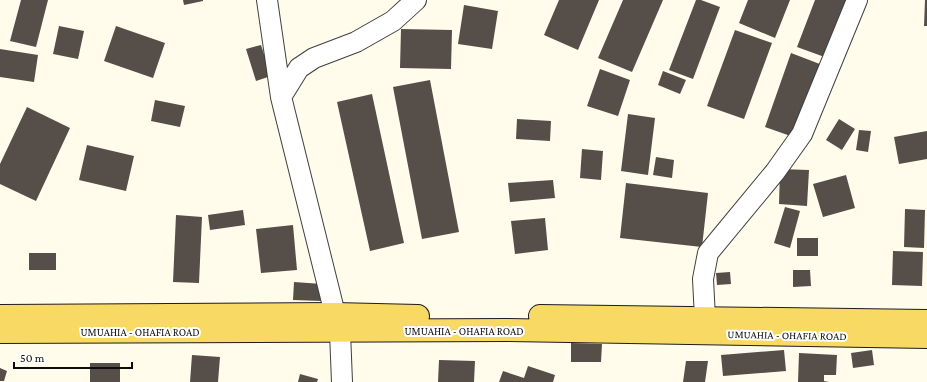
<svg xmlns="http://www.w3.org/2000/svg" width="927" height="382" viewBox="0 0 927 382" font-family="'Crimson Pro',serif">
	<style>
		.building { fill: #554e49 }
		.lines { fill: none; stroke-linecap: round; stroke-linejoin: round }
		.minor-casing { stroke: #3f3f3f; stroke-width: 22 }
		.major-casing { stroke: #1d1d1d; stroke-width: 24 }
		.minor { stroke: #fff; stroke-width: 20 }
		.major { stroke: #f8d963; stroke-width: 22 }
		.labels { text-anchor: middle; stroke-width: 4; stroke-linejoin: round; paint-order: stroke }
		.street-label { font-size: 11px; fill: #0c0c0c; stroke: #fff }
	</style>
	<rect width="100%" height="100%" fill="#fffceb"/>
	<path class="building" d="M21,0H48L36,47L10,41Z
		M183,0H203V1L184,5Z
		M559,0H599L578,50L544,35Z
		M623,0H663L632,72L598,58Z
		M696,0H701L720,7L693,79L669,70Z
		M748,0H790L775,38L739,23Z
		M815,0H853L830,59L797,47Z
		M925,0H927V26H924Z
		M464,5L498,11L492,49L458,44Z
		M59,26L84,31L78,59L53,54Z
		M116,26L165,43L153,78L104,61Z
		M401,29L452,30L451,69L400,68Z
		M735,30L772,43L744,119L707,106Z
		M261,45L271,76L256,81L246,49Z
		M0,49L38,55L34,82L0,77Z
		M791,53L825,66L799,139L765,127Z
		M600,69L630,80L618,116L587,106Z
		M663,71L686,80L680,94L658,85Z
		M430,80L459,232L422,239L393,87Z
		M372,94L404,243L370,251L337,102Z
		M155,100L185,106L180,127L151,121Z
		M27,107L70,128L36,201L0,184V164Z
		M628,114L655,118L648,175L621,171Z
		M517,119L551,121L550,141L516,139Z
		M839,119L855,129L842,150L826,140Z
		M859,130L871,131L868,152L856,150Z
		M927,131V159L899,164L894,137Z
		M87,145L134,156L126,191L79,180Z
		M582,149L603,151L601,180L580,178Z
		M656,157L674,160L672,178L653,175Z
		M780,169L809,170L807,206L779,204Z
		M846,175L855,208L823,217L813,184Z
		M553,180L555,198L510,202L508,183Z
		M626,183L708,193L702,247L620,238Z
		M785,207L800,211L790,248L774,243Z
		M905,209L925,210L924,248L904,247Z
		M243,210L245,225L210,230L208,215Z
		M176,215L202,217L199,283L173,282Z
		M545,218L548,250L515,254L511,221Z
		M293,225L297,270L261,273L256,229Z
		M797,238H818V256H797Z
		M893,251L923,252L922,286L892,285Z
		M29,253H56V270H29Z
		M793,270H810L811,286L793,287Z
		M730,272L731,284L717,285L716,273Z
		M294,282L322,284V301L293,300Z
		M571,343L602,344L601,362H571Z
		M784,350L786,371L723,376L721,355Z
		M872,350L874,365L853,368L851,353Z
		M799,353L837,355L836,375H824V381L829,382H798Z
		M192,355L220,357L218,382H190Z
		M439,360L475,361L474,382H438Z
		M686,361H708L705,382H683Z
		M90,363H120V382H90Z
		M528,366L555,375L553,382H499L503,371L524,378Z
		M0,368L7,371L4,381H0Z
		M300,374L318,379L317,382H298Z"/>
	<g class="lines">
		<g class="minor-casing">
			<path id="minor" d="M267,0L281,97L335,314
				M281,97L299,68L314,58L356,42L393,21L416,0
				M705,318L703,279L708,253L775,172L802,134L857,0
				M340,332L342,382"/>
		</g>
		<g class="major-casing">
			<path id="major" d="M0,316L335,314L418,316
				M540,316L927,321
				M0,332L508,330L927,337"/>
		</g>
		<use href="#minor" class="minor"/>
		<use href="#major" class="major"/>
	</g>
	<g class="labels">
		<g class="street-label">
			<text x="464" y="335">UMUAHIA - OHAFIA ROAD</text>
			<text x="140" y="336">UMUAHIA - OHAFIA ROAD</text>
			<text transform="translate(787 335) rotate(1)" y="4">UMUAHIA - OHAFIA ROAD</text>
		</g>
	</g>
	<path d="M14 362v6h118v-6" fill="none" stroke="#0c0c0c" stroke-width="2"/>
	<text x="20" y="362" font-size="12" fill="#0c0c0c" stroke="#ffffff" stroke-width="3" paint-order="stroke">50 m</text>
</svg>
